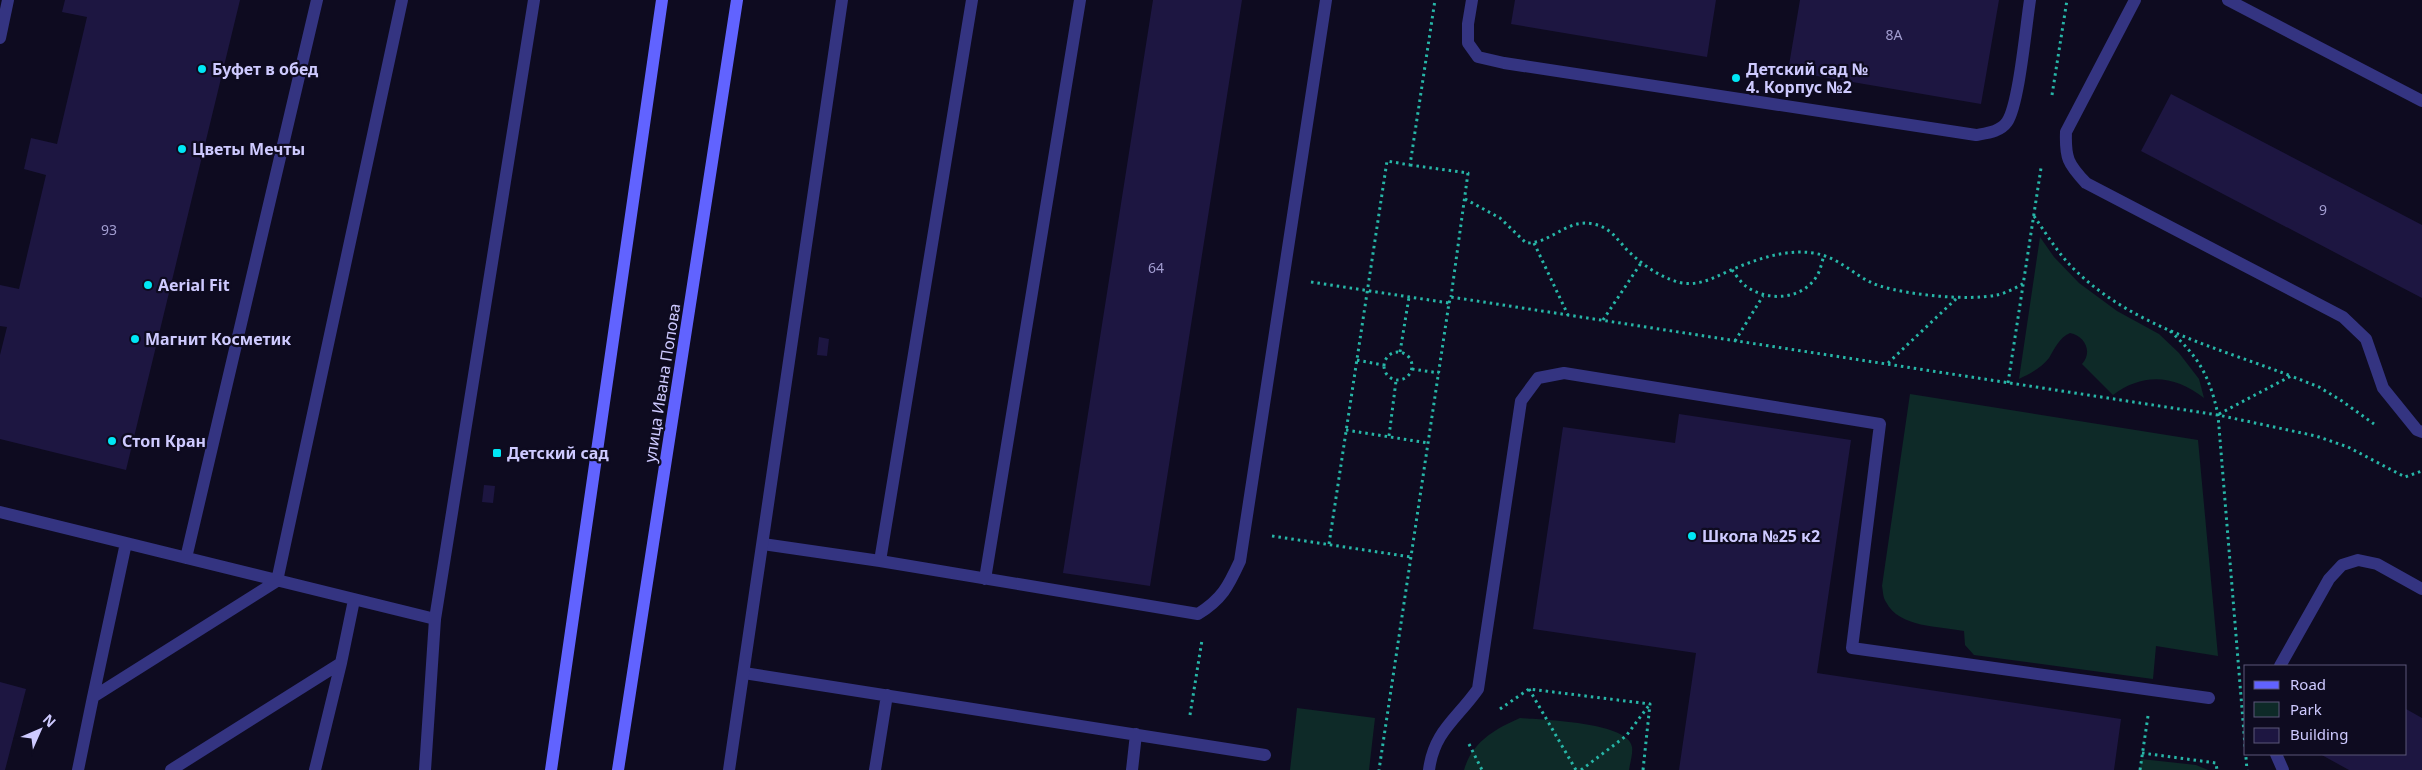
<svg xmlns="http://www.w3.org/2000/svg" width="2422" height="770" viewBox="0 0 2422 770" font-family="'Noto Sans',sans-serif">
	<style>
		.green { fill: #0e2a28 }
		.building { fill: #1d1641 }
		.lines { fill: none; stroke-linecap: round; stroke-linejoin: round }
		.path { stroke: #27b6a7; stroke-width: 3; stroke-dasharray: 2.5 4; stroke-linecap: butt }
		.service { stroke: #343481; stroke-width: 12 }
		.minor { stroke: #343481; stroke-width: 12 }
		.secondary { stroke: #6163ff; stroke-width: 12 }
		.poi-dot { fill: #00e7f5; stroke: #0e0b20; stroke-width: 2 }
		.labels { text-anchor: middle; stroke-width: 4.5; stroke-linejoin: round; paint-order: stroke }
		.number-label { font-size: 14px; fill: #a29dd0 }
		.poi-label { font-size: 16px; font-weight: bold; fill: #cecaff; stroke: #0e0b20; text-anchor: start }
		.street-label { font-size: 16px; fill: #cecaff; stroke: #0e0b20 }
	</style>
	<rect width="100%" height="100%" fill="#0e0b20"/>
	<path class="green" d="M2040,237L2054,257L2079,283L2117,311L2159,334L2179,353L2199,379L2204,398C2175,375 2143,372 2113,395L2082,364C2093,352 2085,336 2070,333C2059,338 2055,348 2049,358C2041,368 2030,374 2019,379Z
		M1910,394L2198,440L2218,656L2156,646L2153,679L1974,655L1965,645L1964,631C1940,626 1899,628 1886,602C1883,598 1883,591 1882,586Z
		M1297,708L1375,718L1369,770H1290Z
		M1520,718C1541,720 1629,722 1632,747C1633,754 1630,763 1629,770H1464C1472,742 1495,729 1520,718Z
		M2141,759L2196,765L2208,770H2140Z"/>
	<path class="building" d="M65,0H240L126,470L0,439V355L7,327L0,326V285L19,289L46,175L24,169L31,138L57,144L87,17L62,12Z
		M1153,0H1242L1150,586L1063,573Z
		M1515,0H1716L1707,57L1511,24Z
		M1800,0H1999L1981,104L1788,71Z
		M2171,94L2422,225V298L2141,151Z
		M819,337L829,339L827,356L817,355Z
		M1679,414L1851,440L1817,673L2121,719L2114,770H1679L1696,653L1533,629L1563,427L1675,443Z
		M484,485L495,486L493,503L482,502Z
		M0,682L26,689L5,770H0Z
		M2406,709L2422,718V770H2349L2320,754H2406Z"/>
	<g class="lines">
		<path class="path" d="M2052,95L2067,0
			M1410,165L1468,173L1451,297
			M1465,199L1500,218L1526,243C1551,244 1567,218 1593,224C1610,227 1617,239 1628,251C1644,266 1661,278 1682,283C1701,286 1717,276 1733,269C1758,259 1785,249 1813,253C1841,257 1855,278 1880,286C1909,295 1967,301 1997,295C2006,293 2016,288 2024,283
			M2034,216C2047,235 2059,255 2076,271C2134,327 2218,348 2291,376
			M1534,243L1568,315
			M1732,270C1736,275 1741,283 1747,287C1769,302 1804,300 1818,274C1821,268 1822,261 1824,256
			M1311,282L1449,303L1379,770
			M1449,303L1451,297L2218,415L2316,436L2348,447L2405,477L2422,471
			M1603,320L1641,263
			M2170,331C2199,357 2210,377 2218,415L2247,770
			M1735,341L1763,296
			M1384 366a14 14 0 1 1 28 0a14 14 0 1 1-28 0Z
			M1400,352L1409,297
			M1357,360L1383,365
			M1888,363L1958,297
			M1412,369L1439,373
			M2008,383L2041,168
			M2219,414L2291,376L2319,387L2342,401L2374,424
			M1346,430L1428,443
			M1389,436L1396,381
			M1272,536L1411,557
			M1329,544L1387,161L1410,165L1435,0
			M1529,689L1576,770
			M1500,709L1529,689L1650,704L1643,770
			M1190,715L1202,640
			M1469,744L1482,770
			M2142,753L2216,763L2217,770
			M1581,770L1626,736L1650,704
			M2140,770L2148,716"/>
		<path class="service" d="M972,0L880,561L1198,614C1222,599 1228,587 1240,561L1326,0
			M1472,0L1468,24V43L1478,57L1504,63L1976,135C1987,133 2000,132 2007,122C2019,105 2026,25 2030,0
			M2135,0L2066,132C2065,158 2068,164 2086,183L2343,317L2366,339L2383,388L2417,430L2422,432
			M2228,0L2422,101
			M0,38L8,0
			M0,512L435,619
			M763,544L880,561
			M186,558L317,0
			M985,579L1080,0
			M2280,666L2329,579L2342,565L2358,560L2377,564L2422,589
			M744,673L1265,755
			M93,697L126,543
			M2276,754L2283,770
			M78,770L93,697L277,581L402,0
			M171,770L341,663L354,600
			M315,770L341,663
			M875,770L887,695
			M1132,770L1136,734
			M1429,770C1434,731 1457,719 1478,689L1521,401L1538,378L1564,373L1880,424L1852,648L2209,698"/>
		<path class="minor" d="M425,770L435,619L534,0
			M729,770L842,0"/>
		<path class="secondary" d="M551,770L662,0
			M618,770L737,0"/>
	</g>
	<g class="poi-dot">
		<circle cx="202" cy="69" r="5"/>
		<circle cx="1736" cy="78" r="5"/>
		<circle cx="182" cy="149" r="5"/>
		<circle cx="148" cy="285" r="5"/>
		<circle cx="135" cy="339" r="5"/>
		<circle cx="112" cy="441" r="5"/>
		<rect x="492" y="448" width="10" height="10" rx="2.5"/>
		<circle cx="1692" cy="536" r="5"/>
	</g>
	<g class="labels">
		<g class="number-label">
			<text x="1894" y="40">8А</text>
			<text x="2323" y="215">9</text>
			<text x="109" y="235">93</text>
			<text x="1156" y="273">64</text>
		</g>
		<g class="poi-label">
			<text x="212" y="75">Буфет в обед</text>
			<text x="1746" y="75">Детский сад №<tspan x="1746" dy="18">4. Корпус №2</tspan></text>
			<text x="192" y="155">Цветы Мечты</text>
			<text x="158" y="291">Aerial Fit</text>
			<text x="145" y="345">Магнит Косметик</text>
			<text x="122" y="447">Стоп Кран</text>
			<text x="507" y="459">Детский сад</text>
			<text x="1702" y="542">Школа №25 к2</text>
		</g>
		<g class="street-label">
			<text transform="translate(662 383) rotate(-81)" y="6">улица Ивана Попова</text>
		</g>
	</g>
	<rect x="2244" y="665" width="162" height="90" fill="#0e0b20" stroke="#5b5779"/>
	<rect x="2254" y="681" width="25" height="8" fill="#6163ff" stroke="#5b5779"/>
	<text x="2290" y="690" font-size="15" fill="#cecaff">Road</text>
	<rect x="2254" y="702" width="25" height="15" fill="#0e2a28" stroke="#5b5779"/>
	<text x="2290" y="715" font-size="15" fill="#cecaff">Park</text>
	<rect x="2254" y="728" width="25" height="15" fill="#1d1641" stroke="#5b5779"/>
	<text x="2290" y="740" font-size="15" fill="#cecaff">Building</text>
	<g transform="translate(40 730) rotate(45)" stroke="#0e0b20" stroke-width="4" paint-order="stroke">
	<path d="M0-4L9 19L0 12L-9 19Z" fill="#cecaff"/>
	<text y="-8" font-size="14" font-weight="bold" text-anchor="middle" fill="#cecaff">N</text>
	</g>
</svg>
